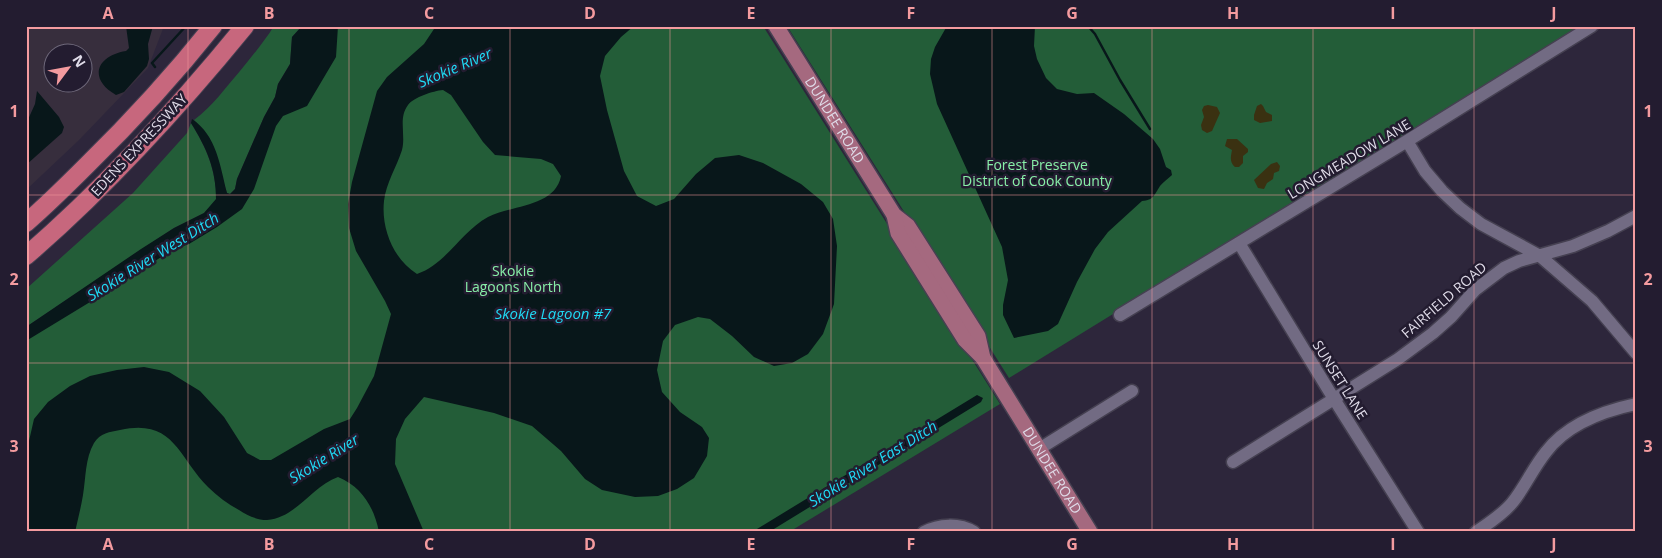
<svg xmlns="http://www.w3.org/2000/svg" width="1662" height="558" viewBox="0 0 1662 558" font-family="'Open Sans',sans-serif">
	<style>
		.commercial { fill: #372e3d; fill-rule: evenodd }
		.green { fill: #235d38 }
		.sand { fill: #3a3111 }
		.water { fill: #08171a; fill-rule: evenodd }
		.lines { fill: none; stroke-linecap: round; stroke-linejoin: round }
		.stream { stroke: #08171a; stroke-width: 2.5 }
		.minor-casing { stroke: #454051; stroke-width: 15 }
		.major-casing { stroke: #454051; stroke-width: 18 }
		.highway-casing { stroke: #454051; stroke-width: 20 }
		.minor { stroke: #726b83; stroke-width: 12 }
		.major { stroke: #a5697f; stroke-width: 15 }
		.highway { stroke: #c7677d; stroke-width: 18 }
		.grid { fill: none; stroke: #f49b9f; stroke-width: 1; stroke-opacity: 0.55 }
		.labels { text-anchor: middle; stroke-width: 5; stroke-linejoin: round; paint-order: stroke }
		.street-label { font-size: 14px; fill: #dfdbe8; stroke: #231c30 }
		.park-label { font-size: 14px; fill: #88efa8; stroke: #231c30 }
		.water-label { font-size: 15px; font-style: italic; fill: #1fdaf5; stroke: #231c30 }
		.neatline { fill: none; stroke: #f49b9f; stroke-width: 2 }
		.grid-label { font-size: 16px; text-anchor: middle; font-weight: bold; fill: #f49b9f }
	</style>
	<rect width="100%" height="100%" fill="#2d263b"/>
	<path class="commercial" d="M26,26H164L148,68L79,140L26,190ZM52,52H82V82H52Z"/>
	<path class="green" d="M274,26H302L292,37L290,64L278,84L275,97L264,117L237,179L235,189L230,194L227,193L209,137L194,120C212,107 226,87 240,71C252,56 264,42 274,26Z
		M324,26H763L1000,404L789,532H26V335L221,215L256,165Z
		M787,26H1581L1009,378Z
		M191,123C207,149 215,168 217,199L204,213L174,228L26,327V289L133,193L187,133Z"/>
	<path class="sand" d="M1261,104L1263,106L1266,112L1272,115V121L1260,123L1254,120V115L1257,106Z
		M1208,105L1217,107L1220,113L1212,131L1207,133L1202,130L1201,125L1204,117L1202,110L1204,106Z
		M1227,139H1237L1248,149V152L1243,156V163L1239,167H1235C1229,162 1231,156 1232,150L1225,146Z
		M1277,162L1280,166L1279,171L1274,173L1273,179L1267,183L1264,189L1258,188L1254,180L1271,164Z"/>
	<path class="water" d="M126,26H153L148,44L149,59L147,66L124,92L116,95C88,79 96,56 126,51L129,48Z
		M302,26H338L336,57L307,106L283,116L276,126L254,189L242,209L217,227L189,244L172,250L118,285L26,341V327L141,249L174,228L204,213L216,199C216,169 207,149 191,123L192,119C217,136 220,166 227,193L230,194L235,189L237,179L264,117L275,97L278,84L290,64L292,37Z
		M436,26H634L621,37L605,56L600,76L607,110L624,171L637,196L656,206L674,199L696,174L715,158L739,155L763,163L801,184L823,202L833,219L837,246L834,304L823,334L808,354L792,363L774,366L754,357L732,336L710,319L698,317L675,325L663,341L657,370L662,392L680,412L702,427L709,438L707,456L694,478L677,489L658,496L635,497L602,490L585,479L561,451L532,426L494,413L424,397L405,419L396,439L395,464L424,532H379C374,507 362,487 338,477C312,486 296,518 267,520C256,520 247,515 239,510C228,504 217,496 208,487C178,457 174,418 120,430C110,432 100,433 94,443C85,459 86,477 83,495C81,507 78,519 75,532H26V454L34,419L48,402L70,386L90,376L117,370L144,367L169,372L200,391L224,417L247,453L260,460H271L324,429L350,419L357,408L374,376L391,314L385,301L356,251L349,228L348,204L352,182L377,91L387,77L424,44ZM443,90L451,95L483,142L495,155L541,159L553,164L561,176C555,207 512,205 488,217C461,232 446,264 417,274C393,259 381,228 384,201C386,183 397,166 402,150C406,135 398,118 408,105C414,97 433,91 443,90Z
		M947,26H1035L1034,46L1037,59L1046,78L1057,89L1077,94L1094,93L1124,114L1153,139L1160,149L1166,167L1171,170L1172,175C1168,179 1163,182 1160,186C1154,195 1154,200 1142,201L1108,232L1095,249L1077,282L1058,324L1048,331L1014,338L1003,315V305L1008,280L1002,247L937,104L930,74L931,59L935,47Z
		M37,91L59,117L64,127L62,133L26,165V124L35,104Z
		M977,395L983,398L981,402L769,532H752Z"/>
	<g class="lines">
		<path class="stream" d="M1088,26L1095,34L1120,80L1150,129
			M155,67L152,63L186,26"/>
		<g class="minor-casing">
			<path id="minor" d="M1407,141L1425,171L1442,191L1460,208L1481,224L1540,256L1592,301L1636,353
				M1239,243L1334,399L1418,532
				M1120,315L1407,141L1592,26
				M1039,449L1132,391
				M1233,462L1398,359L1433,333L1451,317L1475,290L1504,268L1519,261L1573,246L1608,231L1636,216
				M924,532C939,524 959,523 974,532
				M1476,532C1489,523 1502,515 1512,503C1525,487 1533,468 1546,452C1567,424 1603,411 1636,404"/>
		</g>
		<g class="major-casing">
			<g id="major">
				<path id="s1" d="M776,26L894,215L908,226L978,336L983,358"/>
				<path id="s2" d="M894,215L898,233L965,340L983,358L1090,532"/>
			</g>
		</g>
		<g class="highway-casing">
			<path id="highway" d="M26,223C48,204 67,185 87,165C132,121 174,75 213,26
				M26,256C106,187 178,108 245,26"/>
		</g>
		<use href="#minor" class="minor"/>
		<use href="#major" class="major"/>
		<use href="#highway" class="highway"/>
	</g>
	<path class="grid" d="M188,26V532M349,26V532M510,26V532M670,26V532M831,26V532M992,26V532M1152,26V532M1313,26V532M1474,26V532M26,195H1636M26,363H1636"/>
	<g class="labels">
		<g class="street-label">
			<text dy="5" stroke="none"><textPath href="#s1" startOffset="111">DUNDEE ROAD</textPath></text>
			<text transform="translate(139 145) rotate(-47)" y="5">EDENS EXPRESSWAY</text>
			<text transform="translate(1349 159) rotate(-31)" y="5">LONGMEADOW LANE</text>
			<text transform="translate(1444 300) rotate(-41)" y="5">FAIRFIELD ROAD</text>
			<text transform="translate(1340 380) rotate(58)" y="5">SUNSET LANE</text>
			<text dy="5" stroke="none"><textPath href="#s2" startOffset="302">DUNDEE ROAD</textPath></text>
		</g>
		<g class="park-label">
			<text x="1037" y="170">Forest Preserve<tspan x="1037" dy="16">District of Cook County</tspan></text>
			<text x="513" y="276">Skokie<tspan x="513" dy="16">Lagoons North</tspan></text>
		</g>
		<g class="water-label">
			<text transform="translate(455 68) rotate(-23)" y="5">Skokie River</text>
			<text transform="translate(153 257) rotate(-32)" y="5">Skokie River West Ditch</text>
			<text x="553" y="319">Skokie Lagoon #7</text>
			<text transform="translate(324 459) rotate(-32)" y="5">Skokie River</text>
			<text transform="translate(873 464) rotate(-32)" y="5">Skokie River East Ditch</text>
		</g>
	</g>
	<rect width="1662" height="558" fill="none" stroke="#231c30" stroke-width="55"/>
	<g transform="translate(68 68) rotate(58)"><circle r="24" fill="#231c30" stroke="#6e687a"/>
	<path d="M0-4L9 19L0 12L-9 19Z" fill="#f49b9f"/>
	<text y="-8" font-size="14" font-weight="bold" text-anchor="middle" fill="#dfdbe8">N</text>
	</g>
	<rect x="28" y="28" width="1606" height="502" class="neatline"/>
	<g class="grid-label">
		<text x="108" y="19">A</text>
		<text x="269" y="19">B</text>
		<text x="429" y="19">C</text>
		<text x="590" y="19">D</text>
		<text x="751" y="19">E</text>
		<text x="911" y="19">F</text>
		<text x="1072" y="19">G</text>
		<text x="1233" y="19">H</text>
		<text x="1393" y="19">I</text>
		<text x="1554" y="19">J</text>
		<text x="14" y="117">1</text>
		<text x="1648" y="117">1</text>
		<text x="14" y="285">2</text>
		<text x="1648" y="285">2</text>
		<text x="14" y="452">3</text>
		<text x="1648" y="452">3</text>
		<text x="108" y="550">A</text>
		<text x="269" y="550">B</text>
		<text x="429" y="550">C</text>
		<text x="590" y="550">D</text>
		<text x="751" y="550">E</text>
		<text x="911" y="550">F</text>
		<text x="1072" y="550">G</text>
		<text x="1233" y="550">H</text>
		<text x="1393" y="550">I</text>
		<text x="1554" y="550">J</text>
	</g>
</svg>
